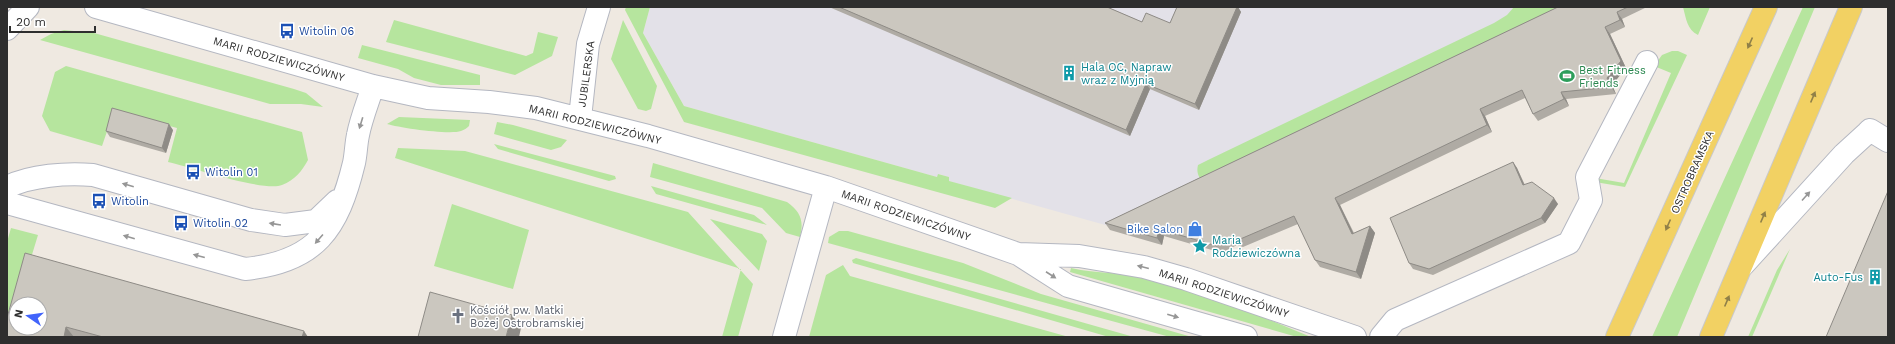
<svg xmlns="http://www.w3.org/2000/svg" width="1895" height="344" viewBox="0 0 1895 344" font-family="'Work Sans',sans-serif">
	<style>
		.industrial { fill: #e3e1e8 }
		.green { fill: #b6e59e }
		.lines { fill: none; stroke-linecap: round; stroke-linejoin: round }
		.minor-casing { stroke: #b4b7c1; stroke-width: 24 }
		.major-casing { stroke: #c9c9c9; stroke-width: 24 }
		.minor { stroke: #fff; stroke-width: 22 }
		.major { stroke: #f2d163; stroke-width: 22 }
		.wall { fill: #afaba4 }
		.shaded-wall { fill: #8e8b86 }
		.building { fill: #cbc7bf; stroke: #8e8b86; fill-rule: evenodd }
		.oneway { fill: #908048 }
		.oneway2 { fill: #969696 }
		.labels { text-anchor: middle; stroke-width: 3; stroke-linejoin: round; paint-order: stroke }
		.transit-label { font-size: 11px; fill: #164399; stroke: #fff; text-anchor: start }
		.street-label { font-size: 11px; fill: #2e2e2e; stroke: #fff }
		.culture-label { font-size: 11px; fill: #0d838f; stroke: #fff; text-anchor: start }
		.leisure-label { font-size: 11px; fill: #27864d; stroke: #fff; text-anchor: start }
		.shop-label { font-size: 11px; fill: #366cbe; stroke: #fff; text-anchor: end }
		.worship-label { font-size: 11px; fill: #5b616d; stroke: #fff; text-anchor: start }
	</style>
	<rect width="100%" height="100%" fill="#efe9e1"/>
	<path class="industrial" d="M650,7H1579L1116,228L948,181L949,177L939,174L937,177L684,106L643,33Z"/>
	<path class="green" d="M626,7H650L643,33L684,106L937,177L938,174L949,177V181L1012,198L995,208L684,122L625,10Z
		M1514,7H1586L1203,183C1199,177 1196,173 1198,165L1208,160L1494,23L1507,15Z
		M1683,7H1710L1698,35C1687,30 1686,18 1683,7Z
		M1803,7H1815L1677,337H1652Z
		M394,20L526,56L533,53L538,32L558,37L552,56L515,75L386,42Z
		M623,20L657,86L651,109L646,111L638,109L611,59Z
		M64,30L94,33L294,89L306,93L323,107L301,104H270L40,40L51,34Z
		M362,45L480,75V85H441L414,78L398,69L358,58Z
		M1672,51H1678L1687,55L1625,187L1595,182V178L1624,183L1671,73L1654,66L1662,55Z
		M66,66L302,132L308,160C302,171 295,180 282,185C264,192 190,167 168,162L177,128L114,111L102,146L50,131L42,116L55,72Z
		M399,117L470,120L469,126C467,128 464,130 461,131C450,135 400,128 387,124Z
		M497,122L513,125L567,140L561,147L551,150L494,134Z
		M494,144L615,176L616,179L609,181L498,149Z
		M398,148L465,151L688,212L753,284L738,337H722L741,269L395,158Z
		M653,163L787,202C801,212 804,221 800,237L786,233L762,208L650,177Z
		M651,186L754,215L767,225L656,194Z
		M452,204L529,230L513,289L434,266Z
		M710,219L762,234L767,241L759,271Z
		M11,228L38,235L17,304L7,327V242Z
		M839,231H848L963,263L1041,294L1192,337H1170L828,243L829,237Z
		M1790,249L1752,337H1748L1777,270Z
		M856,258L1134,337H1109L853,263L852,260Z
		M843,265L850,276L1069,337H809L826,275Z
		M1071,268C1097,274 1124,272 1150,278C1206,290 1258,316 1311,337H1297L1070,272Z"/>
	<g class="lines">
		<g class="minor-casing">
			<path id="minor" d="M96,7L373,86L428,98L489,102L536,108L648,136L826,187L1018,254L1068,286L1246,337
				M7,29L28,7
				M580,118L588,44L599,7
				M7,187C32,175 66,173 93,175L251,220L285,225L316,221L337,201
				M7,203L245,269C316,262 338,229 354,163C356,154 356,144 358,135C361,119 368,102 373,86
				M1018,254L1079,256L1144,267L1186,279L1355,337
				M1743,265L1844,154L1867,133L1870,130L1888,141
				M784,337L826,187
				M1381,337L1395,320L1569,243L1591,200L1587,177L1647,62"/>
		</g>
		<g class="major-casing">
			<path id="major" d="M1617,337L1766,7
				M1711,337L1851,7"/>
		</g>
		<use href="#minor" class="minor"/>
		<use href="#major" class="major"/>
	</g>
	<path class="wall" d="M829,7H1107L1142,22L1170,23L1177,7H1238L1241,12L1199,110L1150,89L1130,136Z
		M1558,7H1647L1622,19L1625,27L1610,34L1626,68L1612,85L1616,94L1566,99L1569,106L1538,121L1533,114L1525,98L1485,116L1492,132L1340,205L1354,233L1370,226L1375,233L1361,279L1320,267L1315,260L1298,224L1243,247L1237,245L1222,253L1164,236L1162,245L1110,230L1105,223Z
		M173,130L166,153L110,137L106,131Z
		M1513,162L1517,168L1525,185L1558,204L1545,223L1433,275L1413,269L1409,263Z
		M7,318L308,337H7Z"/>
	<path class="shaded-wall" d="M1237,7H1238L1241,12L1199,110L1195,104Z
		M1617,12L1622,19L1625,27L1620,20Z
		M1605,27L1610,34L1626,68L1612,85L1616,94L1611,87L1607,78Z
		M1146,84L1150,89L1130,136L1126,130Z
		M1561,92L1566,99L1569,106L1564,99Z
		M1480,109L1485,116L1492,132L1487,125Z
		M169,124L173,130L166,153L162,148Z
		M1513,162L1517,168L1527,191L1523,185Z
		M1335,198L1340,205L1357,241L1352,234Z
		M1554,198L1558,204L1545,223L1541,218Z
		M1370,226L1375,233L1361,279L1356,272Z
		M1159,229L1164,236L1162,245L1157,238Z
		M512,315L521,328L519,337H506Z
		M66,327L74,337H64Z
		M304,331L308,337H302Z"/>
	<path class="building" d="M839,7H1107L1142,22L1146,13L1170,23L1177,7H1237L1195,104L1146,84L1126,130Z
		M1558,7H1628L1617,12L1620,20L1605,27L1621,61L1607,78L1611,87L1561,92L1564,99L1533,114L1522,90L1480,109L1487,125L1335,198L1352,234L1370,226L1356,272L1315,260L1294,216L1238,240L1232,238L1217,246L1159,229L1157,238L1105,223Z
		M112,108L169,124L162,148L106,131Z
		M1513,162L1523,185L1532,182L1554,198L1541,218L1429,269L1409,263L1390,218Z
		M1888,191V337H1826Z
		M25,253L304,331L302,337H103L66,327L64,337H7V318ZM16,304H40V328H16Z
		M430,292L512,315L506,337H418Z"/>
	<defs><path id="oneway-solid" d="M-6-.8H1V-3.2L6.5 0L1 3.2V.8H-6Z"/></defs>
	<g class="oneway">
		<use href="#oneway-solid" transform="translate(1750 43) rotate(114)"/>
		<use href="#oneway-solid" transform="translate(1813 97) rotate(-67)"/>
		<use href="#oneway-solid" transform="translate(1763 217) rotate(-67)"/>
		<use href="#oneway-solid" transform="translate(1668 225) rotate(114)"/>
		<use href="#oneway-solid" transform="translate(1727 301) rotate(-67)"/>
	</g>
	<g class="oneway2">
		<use href="#oneway-solid" transform="translate(361 123) rotate(107)"/>
		<use href="#oneway-solid" transform="translate(128 185) rotate(-164)"/>
		<use href="#oneway-solid" transform="translate(1806 196) rotate(-48)"/>
		<use href="#oneway-solid" transform="translate(275 224) rotate(-171)"/>
		<use href="#oneway-solid" transform="translate(129 237) rotate(-164)"/>
		<use href="#oneway-solid" transform="translate(319 239) rotate(131)"/>
		<use href="#oneway-solid" transform="translate(199 256) rotate(-165)"/>
		<use href="#oneway-solid" transform="translate(1143 267) rotate(-166)"/>
		<use href="#oneway-solid" transform="translate(1051 275) rotate(33)"/>
		<use href="#oneway-solid" transform="translate(1173 316) rotate(16)"/>
	</g>
	<defs>
		<g id="bus-bare" transform="scale(1.2)"><path d="M-5-6H5V4H4V6H2V4H-2V6H-4V4H-5ZM-3.5-4V0h7V-4ZM-3.5 1.2v1.5H-2V1.2ZM2 1.2v1.5H3.5V1.2Z" fill="#1a4fb4" stroke="#fff" stroke-width="2.5" paint-order="stroke"/></g>
		<g id="building-bare" transform="scale(1.2)"><path d="M-4-6H4V6H1V3H-1V6H-4ZM-2.5-4.3h1.7v1.8h-1.7ZM.8-4.3h1.7v1.8H.8ZM-2.5-1h1.7V.8h-1.7ZM.8-1h1.7V.8H.8Z" fill="#0f9aa8" stroke="#fff" stroke-width="2.5" paint-order="stroke"/></g>
		<g id="stadium-bare" transform="scale(1.2)"><path d="M0-5a6.5 5 0 1 0 0 10a6.5 5 0 1 0 0-10ZM-3.5-1.8h7v3.6h-7Z" fill="#2e9e5b" stroke="#fff" stroke-width="2.5" paint-order="stroke"/></g>
		<g id="shop-bare" transform="scale(1.2)"><path d="M-5-2.5h2.3a2.7 3.5 0 0 1 5.4 0H5L5.5 6h-11ZM-1.5-2.5h3a1.5 2.3 0 0 0-3 0Z" fill="#3f7fe0" stroke="#fff" stroke-width="2.5" paint-order="stroke"/></g>
		<g id="sight-bare" transform="scale(1.2)"><path d="M0-6L1.8-2.2L6-1.7L2.9 1.2L3.7 5.4L0 3.3L-3.7 5.4L-2.9 1.2L-6-1.7L-1.8-2.2Z" fill="#0f9aa8" stroke="#fff" stroke-width="2.5" paint-order="stroke"/></g>
		<g id="church-bare" transform="scale(1.2)"><path d="M-1.2-6h2.4v3.5h3.3v2.4h-3.3V6h-2.4V-.1h-3.3v-2.4h3.3Z" fill="#6b7280" stroke="#fff" stroke-width="2.5" paint-order="stroke"/></g>
	</defs>
	<g fill-rule="evenodd">
		<use href="#bus-bare" x="287" y="31"/>
		<use href="#building-bare" x="1069" y="73"/>
		<use href="#stadium-bare" x="1567" y="76"/>
		<use href="#bus-bare" x="193" y="172"/>
		<use href="#bus-bare" x="99" y="201"/>
		<use href="#bus-bare" x="181" y="223"/>
		<use href="#shop-bare" x="1195" y="229"/>
		<use href="#sight-bare" x="1200" y="246"/>
		<use href="#building-bare" x="1875" y="277"/>
		<use href="#church-bare" x="458" y="316"/>
	</g>
	<g class="labels">
		<g class="transit-label">
			<text x="299" y="35">Witolin 06</text>
			<text x="205" y="176">Witolin 01</text>
			<text x="111" y="205">Witolin</text>
			<text x="193" y="227">Witolin 02</text>
		</g>
		<g class="street-label">
			<text transform="translate(279 59) rotate(16)" y="4">MARII RODZIEWICZÓWNY</text>
			<text transform="translate(586 74) rotate(-82)" y="4">JUBILERSKA</text>
			<text transform="translate(595 124) rotate(14)" y="4">MARII RODZIEWICZÓWNY</text>
			<text transform="translate(1692 172) rotate(-66)" y="4">OSTROBRAMSKA</text>
			<text transform="translate(906 215) rotate(19)" y="4">MARII RODZIEWICZÓWNY</text>
			<text transform="translate(1224 293) rotate(18)" y="4">MARII RODZIEWICZÓWNY</text>
		</g>
		<g class="culture-label">
			<text x="1081" y="71">Hala OC, Napraw<tspan x="1081" dy="13">wraz z Myjnią</tspan></text>
			<text x="1212" y="244">Maria<tspan x="1212" dy="13">Rodziewiczówna</tspan></text>
			<text x="1863" y="281" text-anchor="end">Auto-Fus</text>
		</g>
		<g class="leisure-label">
			<text x="1579" y="74">Best Fitness<tspan x="1579" dy="13">Friends</tspan></text>
		</g>
		<g class="shop-label">
			<text x="1183" y="233">Bike Salon</text>
		</g>
		<g class="worship-label">
			<text x="470" y="314">Kościół pw. Matki<tspan x="470" dy="13">Bożej Ostrobramskiej</tspan></text>
		</g>
	</g>
	<rect width="1895" height="344" fill="none" stroke="#2e2e2e" stroke-width="16"/>
	<g transform="translate(28 316) rotate(283)"><circle r="19" fill="#ffffff" stroke="#ababab"/>
	<path d="M0-3L7 15L0 10L-7 15Z" fill="#4264fb"/>
	<text y="-6" font-size="11" font-weight="bold" text-anchor="middle" fill="#2e2e2e">N</text>
	</g>
	<path d="M10 26v6h85v-6" fill="none" stroke="#2e2e2e" stroke-width="2"/>
	<text x="16" y="26" font-size="12" fill="#2e2e2e" stroke="#ffffff" stroke-width="3" paint-order="stroke">20 m</text>
</svg>
